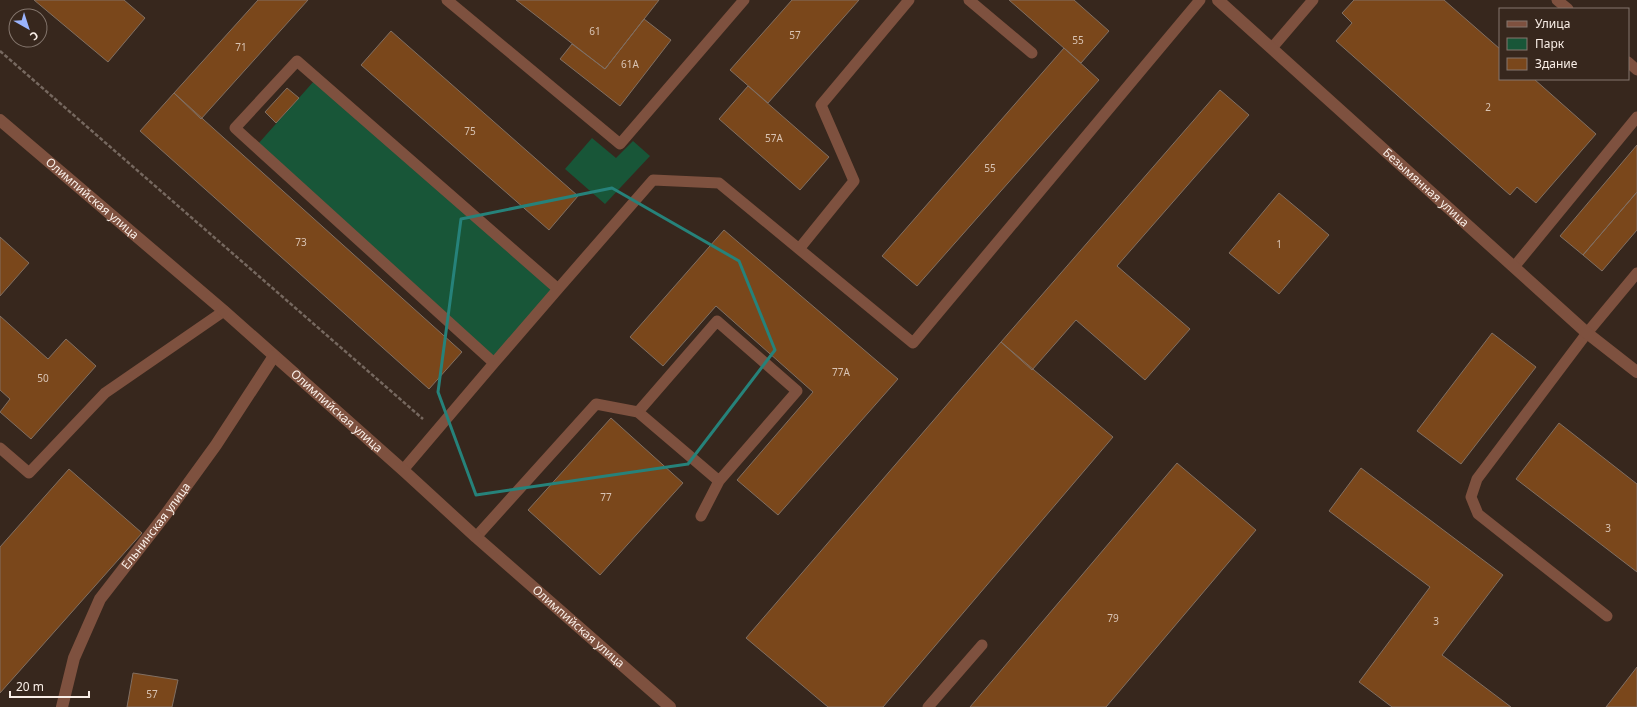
<svg xmlns="http://www.w3.org/2000/svg" width="1637" height="707" viewBox="0 0 1637 707" font-family="'Noto Sans',sans-serif">
	<style>
		.green { fill: #185638 }
		.building { fill: #7a471b; stroke: #816f62 }
		.lines { fill: none; stroke-linecap: round; stroke-linejoin: round }
		.path { stroke: #76685f; stroke-width: 2.5; stroke-dasharray: 4 2; stroke-linecap: butt }
		.service { stroke: #7e513f; stroke-width: 11 }
		.minor { stroke: #7e513f; stroke-width: 12 }
		.marked { fill: none; stroke: #26827a; stroke-width: 3; stroke-linejoin: round }
		.labels { text-anchor: middle; stroke-width: 3; stroke-linejoin: round; paint-order: stroke }
		.number-label { font-size: 10px; fill: #d9c4b4 }
		.street-label { font-size: 12px; fill: #f9eee7; stroke: #37271d }
	</style>
	<rect width="100%" height="100%" fill="#37271d"/>
	<path class="green" d="M314,81L553,290L494,357L258,144Z
		M592,138L616,158L633,141L650,156L605,204L565,169Z"/>
	<path class="building" d="M34,0H124L145,18L108,62Z
		M258,0H308L201,119L174,93Z
		M516,0H659L605,69Z
		M792,0H859L768,103L730,70Z
		M1009,0H1074L1109,31L1081,63Z
		M1354,0H1444L1500,49V79H1534L1596,134L1536,203L1517,187L1510,195L1336,41L1352,23L1342,13Z
		M644,19L671,40L620,106L560,59L572,44L605,69Z
		M391,31L578,196L549,230L361,65Z
		M1064,48L1099,80L917,286L882,256Z
		M748,86L829,157L800,190L719,119Z
		M287,88L299,98L276,123L265,112Z
		M1220,90L1249,115L1117,266L1190,329L1145,380L1076,320L1032,370L1001,342Z
		M174,93L462,352L429,389L140,131Z
		M1637,145V192L1583,255L1560,236Z
		M1637,192V230L1602,271L1583,255Z
		M1279,193L1329,235L1279,294L1229,253Z
		M724,230L898,379L778,515L737,480L813,392L716,306L663,366L630,337Z
		M0,237L29,263L0,296Z
		M0,316L48,359L66,339L96,366L31,439L0,412L10,399L0,390Z
		M1492,333L1536,367L1461,464L1417,431Z
		M1001,342L1113,437L883,707H828L746,638Z
		M611,418L683,483L600,575L528,510Z
		M1559,423L1637,484V572L1516,479Z
		M1177,463L1256,530L1106,707H970Z
		M1361,468L1503,575L1442,655L1511,707H1392L1359,682L1430,587L1329,511Z
		M69,469L142,533L0,693V547Z
		M1637,667V707H1606Z
		M133,673L178,680L172,707H127Z"/>
	<g class="lines">
		<path class="path" d="M0,51L423,419"/>
		<path class="service" d="M447,0L620,144L744,0
			M969,0L1032,53
			M1557,0L1568,9
			M1272,48L1313,0
			M1628,62L1637,70
			M799,249L854,181L821,105L909,0
			M1514,267L1637,117
			M717,321L797,391L719,481L638,412Z
			M494,363L558,289
			M0,448L29,473L105,393L224,311
			M403,470L494,363L235,128L297,61L558,289L653,180L719,183L913,343L1200,0
			M701,516L719,481
			M476,537L596,404L638,412
			M1607,616L1478,514L1471,497L1477,479L1587,333L1637,273
			M928,707L982,645"/>
		<g class="minor">
			<path id="s1" d="M1218,0L1587,333L1637,372"/>
			<path id="s2" d="M0,120L224,311L403,470L476,537L670,707"/>
			<path id="s3" d="M62,707L74,658L100,599L166,514L216,445L274,356"/>
		</g>
	</g>
	<path class="marked" d="M612,188L739,261L775,350L688,464L476,495L438,392L461,219Z"/>
	<g class="labels">
		<g class="number-label">
			<text x="595" y="35">61</text>
			<text x="795" y="39">57</text>
			<text x="1078" y="44">55</text>
			<text x="241" y="51">71</text>
			<text x="630" y="68">61А</text>
			<text x="1488" y="111">2</text>
			<text x="470" y="135">75</text>
			<text x="774" y="142">57А</text>
			<text x="990" y="172">55</text>
			<text x="301" y="246">73</text>
			<text x="1279" y="248">1</text>
			<text x="841" y="376">77А</text>
			<text x="43" y="382">50</text>
			<text x="606" y="501">77</text>
			<text x="1608" y="532">3</text>
			<text x="1113" y="622">79</text>
			<text x="1436" y="625">3</text>
			<text x="152" y="698">57</text>
		</g>
		<g class="street-label">
			<text dy="4" stroke="none"><textPath href="#s1" startOffset="280">Безымянная улица</textPath></text>
			<text dy="4" stroke="none"><textPath href="#s2" startOffset="121">Олимпийская улица</textPath></text>
			<text dy="4" stroke="none"><textPath href="#s2" startOffset="445">Олимпийская улица</textPath></text>
			<text dy="4" stroke="none"><textPath href="#s3" startOffset="207">Ельнинская улица</textPath></text>
			<text dy="4" stroke="none"><textPath href="#s2" startOffset="769">Олимпийская улица</textPath></text>
		</g>
	</g>
	<rect x="1499" y="8" width="130" height="72" fill="#37271d" stroke="#85776e"/>
	<rect x="1507" y="21" width="20" height="6" fill="#7e513f" stroke="#85776e"/>
	<text x="1535" y="28" font-size="12" fill="#f9eee7">Улица</text>
	<rect x="1507" y="38" width="20" height="12" fill="#185638" stroke="#85776e"/>
	<text x="1535" y="48" font-size="12" fill="#f9eee7">Парк</text>
	<rect x="1507" y="58" width="20" height="12" fill="#7a471b" stroke="#85776e"/>
	<text x="1535" y="68" font-size="12" fill="#f9eee7">Здание</text>
	<g transform="translate(28 28) rotate(141)"><circle r="19" fill="#37271d" stroke="#85776e"/>
	<path d="M0-3L7 15L0 10L-7 15Z" fill="#9bb4fd"/>
	<text y="-6" font-size="11" font-weight="bold" text-anchor="middle" fill="#f9eee7">С</text>
	</g>
	<path d="M10 691v6h79v-6" fill="none" stroke="#f9eee7" stroke-width="2"/>
	<text x="16" y="691" font-size="12" fill="#f9eee7" stroke="#37271d" stroke-width="3" paint-order="stroke">20 m</text>
</svg>
